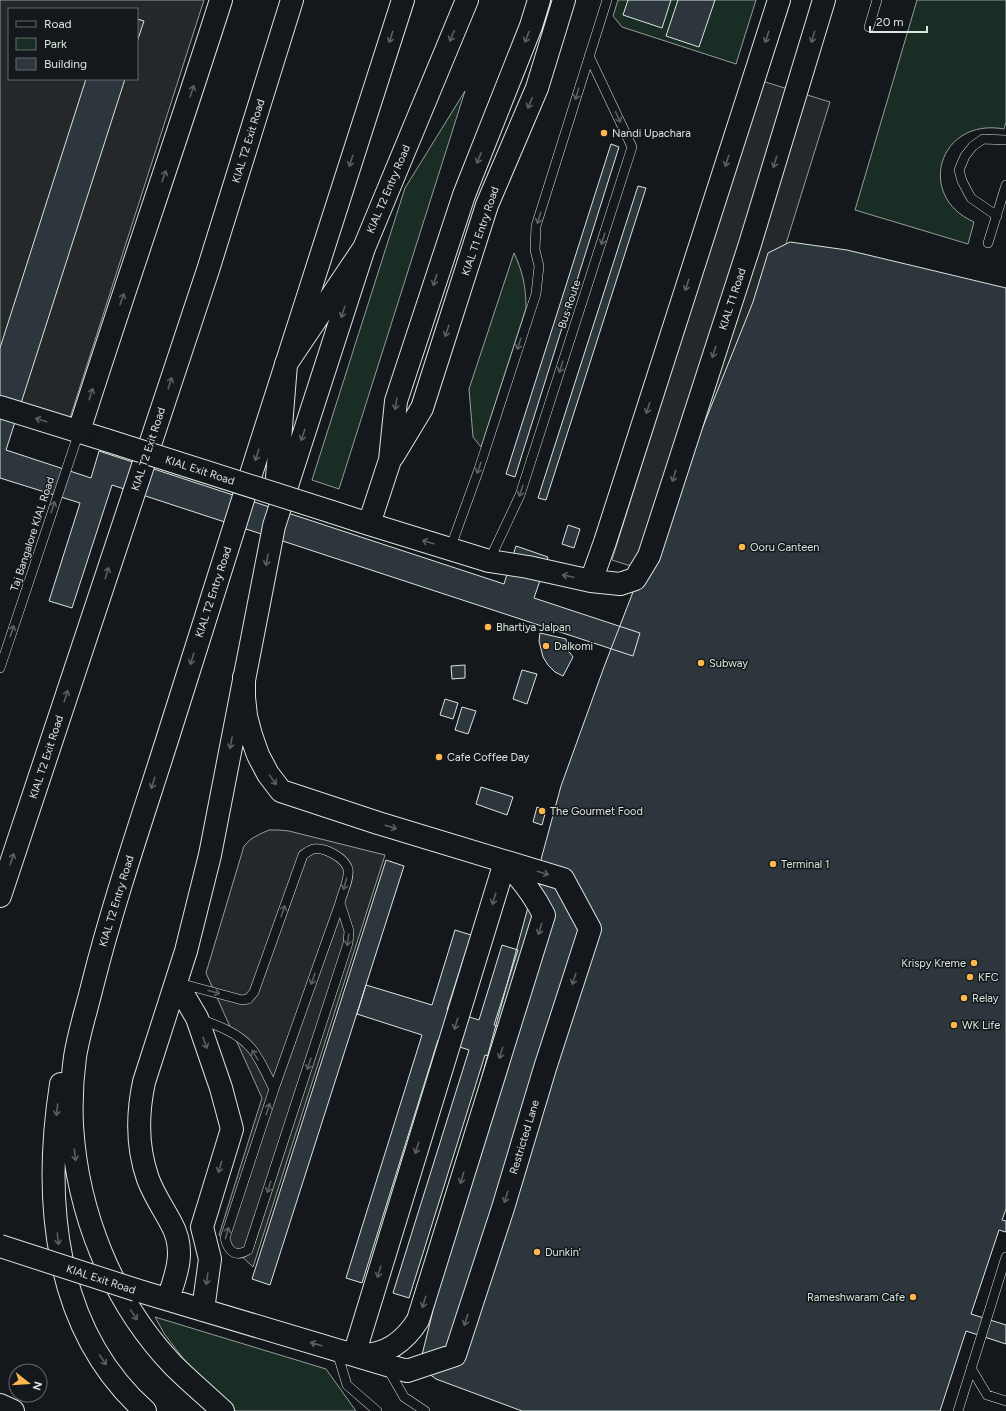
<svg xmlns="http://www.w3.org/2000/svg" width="1006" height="1411" viewBox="0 0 1006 1411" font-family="Figtree,sans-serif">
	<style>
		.green { fill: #1a2d24; stroke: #939e99 }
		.parking { fill: #24282b; stroke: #939e99; fill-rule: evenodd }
		.building { fill: #2c363c; stroke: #d8e6dc }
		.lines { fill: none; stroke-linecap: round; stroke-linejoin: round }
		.service-casing { stroke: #d8e6dc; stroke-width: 10 }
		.secondary-casing { stroke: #d8e6dc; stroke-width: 24 }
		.primary-casing { stroke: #d8e6dc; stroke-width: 24 }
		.service { stroke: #14181c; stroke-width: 9 }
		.secondary { stroke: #14181c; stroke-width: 22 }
		.primary { stroke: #14181c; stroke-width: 22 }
		.secondary-bridge-casing { stroke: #d8e6dc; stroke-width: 24; stroke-linecap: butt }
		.secondary-bridge { stroke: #14181c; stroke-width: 22 }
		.oneway { stroke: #59605f }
		.poi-dot { fill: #ffb74d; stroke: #14181c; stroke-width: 1.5 }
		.labels { text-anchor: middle; stroke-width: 3; stroke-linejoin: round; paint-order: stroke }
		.poi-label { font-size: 11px; fill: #d8e6dc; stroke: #14181c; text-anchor: start }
		.street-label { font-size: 11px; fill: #d8e6dc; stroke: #14181c }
	</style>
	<rect width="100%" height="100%" fill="#14181c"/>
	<path class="green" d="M618,0H756L736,64L622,27L613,16Z
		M917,0H1006V122L1004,129C939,117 915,196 974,222L968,244L855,210Z
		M465,91L339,489L312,480L405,188Z
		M514,253C523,272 526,288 526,308L481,447L473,437L469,389Z
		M155,1317L326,1369L356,1411H236L219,1397L190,1367L165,1335Z"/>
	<path class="parking" d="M0,0H204L70,418L0,396ZM9,9H137V79H9Z
		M762,81L830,102L681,582L612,560Z
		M269,830H279L289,831L385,855L253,1267L219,1235L262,1098L206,973L244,846L251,839L260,834Z"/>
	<path class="building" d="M628,0H671L662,28L623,15Z
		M678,0H715L699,47L666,36Z
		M137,19L144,21L137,42Z
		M86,79H125L6,450L91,478L99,451L504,584L516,546L548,557L534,598L640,633L633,656L112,485L72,608L49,601L80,503L0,478V348Z
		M611,144L619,147L515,477L506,474Z
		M638,186L646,188L546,500L538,498Z
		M790,242L847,250L1006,288V1209L1002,1220L1006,1221V1232L999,1230L971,1314L1006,1325V1344L966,1331L940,1411H522L436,1379L425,1371L421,1359L437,1294L481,1080L561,786L604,667L677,478L702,429L753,302L768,253Z
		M568,525L580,529L574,548L562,544Z
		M540,633L566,639L567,649L573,657L563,676L555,672L548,665L543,657L539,641Z
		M465,665V678L452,679L451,666Z
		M522,670L537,674L527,704L513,699Z
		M445,699L458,703L453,719L440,715Z
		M462,707L476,711L468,734L455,730Z
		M481,787L513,797L507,815L476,804Z
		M537,807L546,810L542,825L533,822Z
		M386,860L404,866L270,1285L252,1279Z
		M455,930L471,935L447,1010L479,1020L502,945L518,950L494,1025L514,1031L505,1061L485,1055L409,1298L393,1293L469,1050L438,1040L362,1283L346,1278L422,1035L357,1014L366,985L432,1005Z"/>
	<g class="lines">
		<g class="service-casing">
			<path id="service" d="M869,27L877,0
				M997,216L971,198L962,181L959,170L965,156L973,146L983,139L1006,140
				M988,243L1006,185
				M450,549L479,469L536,294L539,266L535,250L536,226L607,0
				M489,561L520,495L632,147L589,56
				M0,668L79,432
				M179,983L242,1000L248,999L254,992L303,855C306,853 311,849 314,849C325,847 345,858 348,869C350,879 342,893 340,903L274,1089L225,1238C228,1251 235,1258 248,1250L348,943L349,931L340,903
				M200,1019C219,1026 238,1033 251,1048C261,1060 267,1076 274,1089
				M337,1352L347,1385L377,1411
				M971,1368L987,1395L1006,1401
				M388,1369L404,1397L425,1411
				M958,1411L1006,1257"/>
		</g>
		<g class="secondary-casing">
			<path id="secondary" d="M0,407L106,440
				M393,456L422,408L487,205L537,88L564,0
				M276,490L286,364L364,248L467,0
				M332,512L369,524L390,460L396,401L464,195L531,26L539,0
				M369,524L489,561L528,567L591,581L620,584L635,579L649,556L750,244L824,0
				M591,581L605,542L779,0
				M176,982L197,1018L221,1088L232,1129L202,1227L210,1259L203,1310
				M136,1290L407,1371L455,1355L503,1208L545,1068L590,929L563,879L378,823L281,791L268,774L258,755L251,735L246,716L244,697V677
				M168,1299C177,1273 186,1249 171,1223C163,1208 154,1195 148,1179C137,1148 137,1115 144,1082L186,951L210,855L274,526L364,248
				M354,1355L505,862
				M359,1355C385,1356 405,1341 418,1320L544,915C534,895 522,879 506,863"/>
		</g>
		<g class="primary-casing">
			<path id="primary" d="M79,431C125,287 175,144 221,0
				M0,896L208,270L292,0
				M61,1084C43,1199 53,1329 145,1411
				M0,1405L13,1411
				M223,1411C207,1396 189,1381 173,1365C112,1301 77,1212 72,1125C71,1103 72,1079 75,1057C79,1032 87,1008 93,983C114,900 142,819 168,737C245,491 324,245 403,0"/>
		</g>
		<use href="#service" class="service"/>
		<use href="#secondary" class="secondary"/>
		<use href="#primary" class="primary"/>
		<g class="secondary-bridge-casing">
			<path id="secondary-bridge" d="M106,440L332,512
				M0,1246L136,1290"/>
		</g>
		<use href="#secondary-bridge" class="secondary-bridge"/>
	</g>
	<defs><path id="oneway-shaft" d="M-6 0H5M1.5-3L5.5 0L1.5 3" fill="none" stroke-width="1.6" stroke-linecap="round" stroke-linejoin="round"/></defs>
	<g class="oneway">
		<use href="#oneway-shaft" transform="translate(452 36) rotate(113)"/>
		<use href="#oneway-shaft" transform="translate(391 37) rotate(108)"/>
		<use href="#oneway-shaft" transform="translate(527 37) rotate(111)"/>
		<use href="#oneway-shaft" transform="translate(767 37) rotate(108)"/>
		<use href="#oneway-shaft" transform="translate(813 37) rotate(107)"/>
		<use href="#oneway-shaft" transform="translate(192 91) rotate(-72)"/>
		<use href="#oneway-shaft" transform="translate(577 94) rotate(107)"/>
		<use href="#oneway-shaft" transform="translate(530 103) rotate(113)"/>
		<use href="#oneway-shaft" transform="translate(618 117) rotate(65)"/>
		<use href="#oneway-shaft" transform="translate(479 158) rotate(112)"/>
		<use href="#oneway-shaft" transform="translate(351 161) rotate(108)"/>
		<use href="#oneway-shaft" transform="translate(727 161) rotate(108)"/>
		<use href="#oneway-shaft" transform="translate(775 162) rotate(107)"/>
		<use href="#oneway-shaft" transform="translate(164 176) rotate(-71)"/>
		<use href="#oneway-shaft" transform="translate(539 218) rotate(107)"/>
		<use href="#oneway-shaft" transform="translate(603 239) rotate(108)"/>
		<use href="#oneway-shaft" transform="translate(435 280) rotate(108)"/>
		<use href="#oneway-shaft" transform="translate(687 285) rotate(108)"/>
		<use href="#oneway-shaft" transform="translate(122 299) rotate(-71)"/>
		<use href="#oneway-shaft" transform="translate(343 312) rotate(108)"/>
		<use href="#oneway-shaft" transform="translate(447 331) rotate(108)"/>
		<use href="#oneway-shaft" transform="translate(519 344) rotate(108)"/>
		<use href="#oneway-shaft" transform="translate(714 352) rotate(108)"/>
		<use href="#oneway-shaft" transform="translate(561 367) rotate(108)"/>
		<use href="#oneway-shaft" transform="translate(170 383) rotate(-72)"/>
		<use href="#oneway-shaft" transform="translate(91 394) rotate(-72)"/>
		<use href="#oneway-shaft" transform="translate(396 404) rotate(99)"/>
		<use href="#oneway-shaft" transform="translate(648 408) rotate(108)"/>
		<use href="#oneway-shaft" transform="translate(41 420) rotate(-163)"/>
		<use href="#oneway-shaft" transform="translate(303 435) rotate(108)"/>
		<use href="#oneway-shaft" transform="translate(257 455) rotate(108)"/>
		<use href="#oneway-shaft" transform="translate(479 468) rotate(109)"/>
		<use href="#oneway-shaft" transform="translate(674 476) rotate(108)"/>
		<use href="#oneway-shaft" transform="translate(521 491) rotate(109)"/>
		<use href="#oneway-shaft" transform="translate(53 507) rotate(-72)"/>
		<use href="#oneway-shaft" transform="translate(428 542) rotate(-163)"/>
		<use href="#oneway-shaft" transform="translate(267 560) rotate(101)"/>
		<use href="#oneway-shaft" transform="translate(107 573) rotate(-72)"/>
		<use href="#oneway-shaft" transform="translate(568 576) rotate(-168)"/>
		<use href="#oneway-shaft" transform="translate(12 631) rotate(-72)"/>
		<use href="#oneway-shaft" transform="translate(192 659) rotate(108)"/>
		<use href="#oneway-shaft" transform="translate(66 696) rotate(-72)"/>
		<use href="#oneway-shaft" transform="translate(231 743) rotate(101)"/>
		<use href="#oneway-shaft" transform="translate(273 780) rotate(54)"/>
		<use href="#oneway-shaft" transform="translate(153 783) rotate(108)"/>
		<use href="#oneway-shaft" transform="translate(391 827) rotate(17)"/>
		<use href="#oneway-shaft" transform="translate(12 859) rotate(-72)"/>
		<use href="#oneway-shaft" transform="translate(543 873) rotate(17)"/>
		<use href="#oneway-shaft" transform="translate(345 884) rotate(106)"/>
		<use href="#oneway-shaft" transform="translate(494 899) rotate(107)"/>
		<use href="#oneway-shaft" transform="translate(283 911) rotate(-71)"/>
		<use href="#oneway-shaft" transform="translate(540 929) rotate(107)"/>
		<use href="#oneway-shaft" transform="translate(348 940) rotate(98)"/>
		<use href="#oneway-shaft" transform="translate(313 979) rotate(109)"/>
		<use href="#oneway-shaft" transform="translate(574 979) rotate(108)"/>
		<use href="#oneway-shaft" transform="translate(214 992) rotate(15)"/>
		<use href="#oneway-shaft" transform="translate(456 1024) rotate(107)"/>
		<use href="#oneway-shaft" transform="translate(205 1043) rotate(71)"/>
		<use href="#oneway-shaft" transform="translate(501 1053) rotate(107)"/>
		<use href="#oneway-shaft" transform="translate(255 1055) rotate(-121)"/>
		<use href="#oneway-shaft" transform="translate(309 1064) rotate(108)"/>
		<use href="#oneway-shaft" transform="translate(268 1109) rotate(-72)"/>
		<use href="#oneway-shaft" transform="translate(57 1110) rotate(97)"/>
		<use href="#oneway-shaft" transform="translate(417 1148) rotate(107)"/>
		<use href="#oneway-shaft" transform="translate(75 1155) rotate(83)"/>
		<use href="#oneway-shaft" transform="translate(220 1167) rotate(107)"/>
		<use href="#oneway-shaft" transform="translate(462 1178) rotate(107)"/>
		<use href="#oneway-shaft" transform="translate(269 1187) rotate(108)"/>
		<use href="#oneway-shaft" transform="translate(506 1197) rotate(107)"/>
		<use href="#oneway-shaft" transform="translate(227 1233) rotate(-74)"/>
		<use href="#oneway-shaft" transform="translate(58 1239) rotate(83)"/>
		<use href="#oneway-shaft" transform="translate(379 1272) rotate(107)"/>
		<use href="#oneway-shaft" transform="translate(207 1279) rotate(98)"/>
		<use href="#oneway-shaft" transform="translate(424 1302) rotate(107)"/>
		<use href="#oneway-shaft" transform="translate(134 1315) rotate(56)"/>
		<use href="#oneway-shaft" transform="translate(466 1320) rotate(108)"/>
		<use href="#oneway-shaft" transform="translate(316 1344) rotate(-164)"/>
		<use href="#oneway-shaft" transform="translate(103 1360) rotate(56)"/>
	</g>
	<g class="poi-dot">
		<circle cx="604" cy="133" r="4"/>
		<circle cx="742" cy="547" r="4"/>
		<circle cx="488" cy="627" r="4"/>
		<circle cx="546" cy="646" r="4"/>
		<circle cx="701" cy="663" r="4"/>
		<circle cx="439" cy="757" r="4"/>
		<circle cx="542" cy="811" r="4"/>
		<circle cx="773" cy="864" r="4"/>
		<circle cx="974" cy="963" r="4"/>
		<circle cx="970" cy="977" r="4"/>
		<circle cx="964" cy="998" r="4"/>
		<circle cx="954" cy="1025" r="4"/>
		<circle cx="537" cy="1252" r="4"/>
		<circle cx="913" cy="1297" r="4"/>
	</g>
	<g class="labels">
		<g class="poi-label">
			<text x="612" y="137">Nandi Upachara</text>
			<text x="750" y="551">Ooru Canteen</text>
			<text x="496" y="631">Bhartiya Jalpan</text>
			<text x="554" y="650">Dalkomi</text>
			<text x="709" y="667">Subway</text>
			<text x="447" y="761">Cafe Coffee Day</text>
			<text x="550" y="815">The Gourmet Food</text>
			<text x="781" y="868">Terminal 1</text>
			<text x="966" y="967" text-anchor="end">Krispy Kreme</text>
			<text x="978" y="981">KFC</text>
			<text x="972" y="1002">Relay</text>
			<text x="962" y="1029">WK Life</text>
			<text x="545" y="1256">Dunkin'</text>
			<text x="905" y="1301" text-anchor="end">Rameshwaram Cafe</text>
		</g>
		<g class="street-label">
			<text transform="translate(248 141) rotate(-73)" y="4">KIAL T2 Exit Road</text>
			<text transform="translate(388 189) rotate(-67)" y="4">KIAL T2 Entry Road</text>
			<text transform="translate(480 231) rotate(-71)" y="4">KIAL T1 Entry Road</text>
			<text transform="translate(732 299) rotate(-72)" y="4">KIAL T1 Road</text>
			<text transform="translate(569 304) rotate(-72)" y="4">Bus Route</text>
			<text transform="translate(148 449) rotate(-72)" y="4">KIAL T2 Exit Road</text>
			<text transform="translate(200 470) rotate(18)" y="4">KIAL Exit Road</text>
			<text transform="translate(32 534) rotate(-72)" y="4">Taj Bangalore KIAL Road</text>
			<text transform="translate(213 592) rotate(-72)" y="4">KIAL T2 Entry Road</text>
			<text transform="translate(46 757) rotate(-72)" y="4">KIAL T2 Exit Road</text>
			<text transform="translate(116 901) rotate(-73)" y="4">KIAL T2 Entry Road</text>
			<text transform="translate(524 1137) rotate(-73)" y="4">Restricted Lane</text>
			<text transform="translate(101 1279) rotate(18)" y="4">KIAL Exit Road</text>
		</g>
	</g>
	<rect x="8" y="8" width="130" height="72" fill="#14181c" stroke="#626a69"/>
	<rect x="16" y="21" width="20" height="6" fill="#14181c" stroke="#626a69"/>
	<text x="44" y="28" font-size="12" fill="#d8e6dc">Road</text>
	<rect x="16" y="38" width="20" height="12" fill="#1a2d24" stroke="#626a69"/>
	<text x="44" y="48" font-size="12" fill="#d8e6dc">Park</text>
	<rect x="16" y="58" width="20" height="12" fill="#2c363c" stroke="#626a69"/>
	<text x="44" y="68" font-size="12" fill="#d8e6dc">Building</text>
	<g transform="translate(28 1383) rotate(107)"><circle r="19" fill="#14181c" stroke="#626a69"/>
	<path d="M0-3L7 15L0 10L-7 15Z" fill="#ffb74d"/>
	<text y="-6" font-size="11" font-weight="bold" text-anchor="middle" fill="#d8e6dc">N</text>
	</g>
	<path d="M870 26v6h57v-6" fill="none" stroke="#d8e6dc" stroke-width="2"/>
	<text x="876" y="26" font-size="12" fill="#d8e6dc" stroke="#14181c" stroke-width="3" paint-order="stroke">20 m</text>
</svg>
